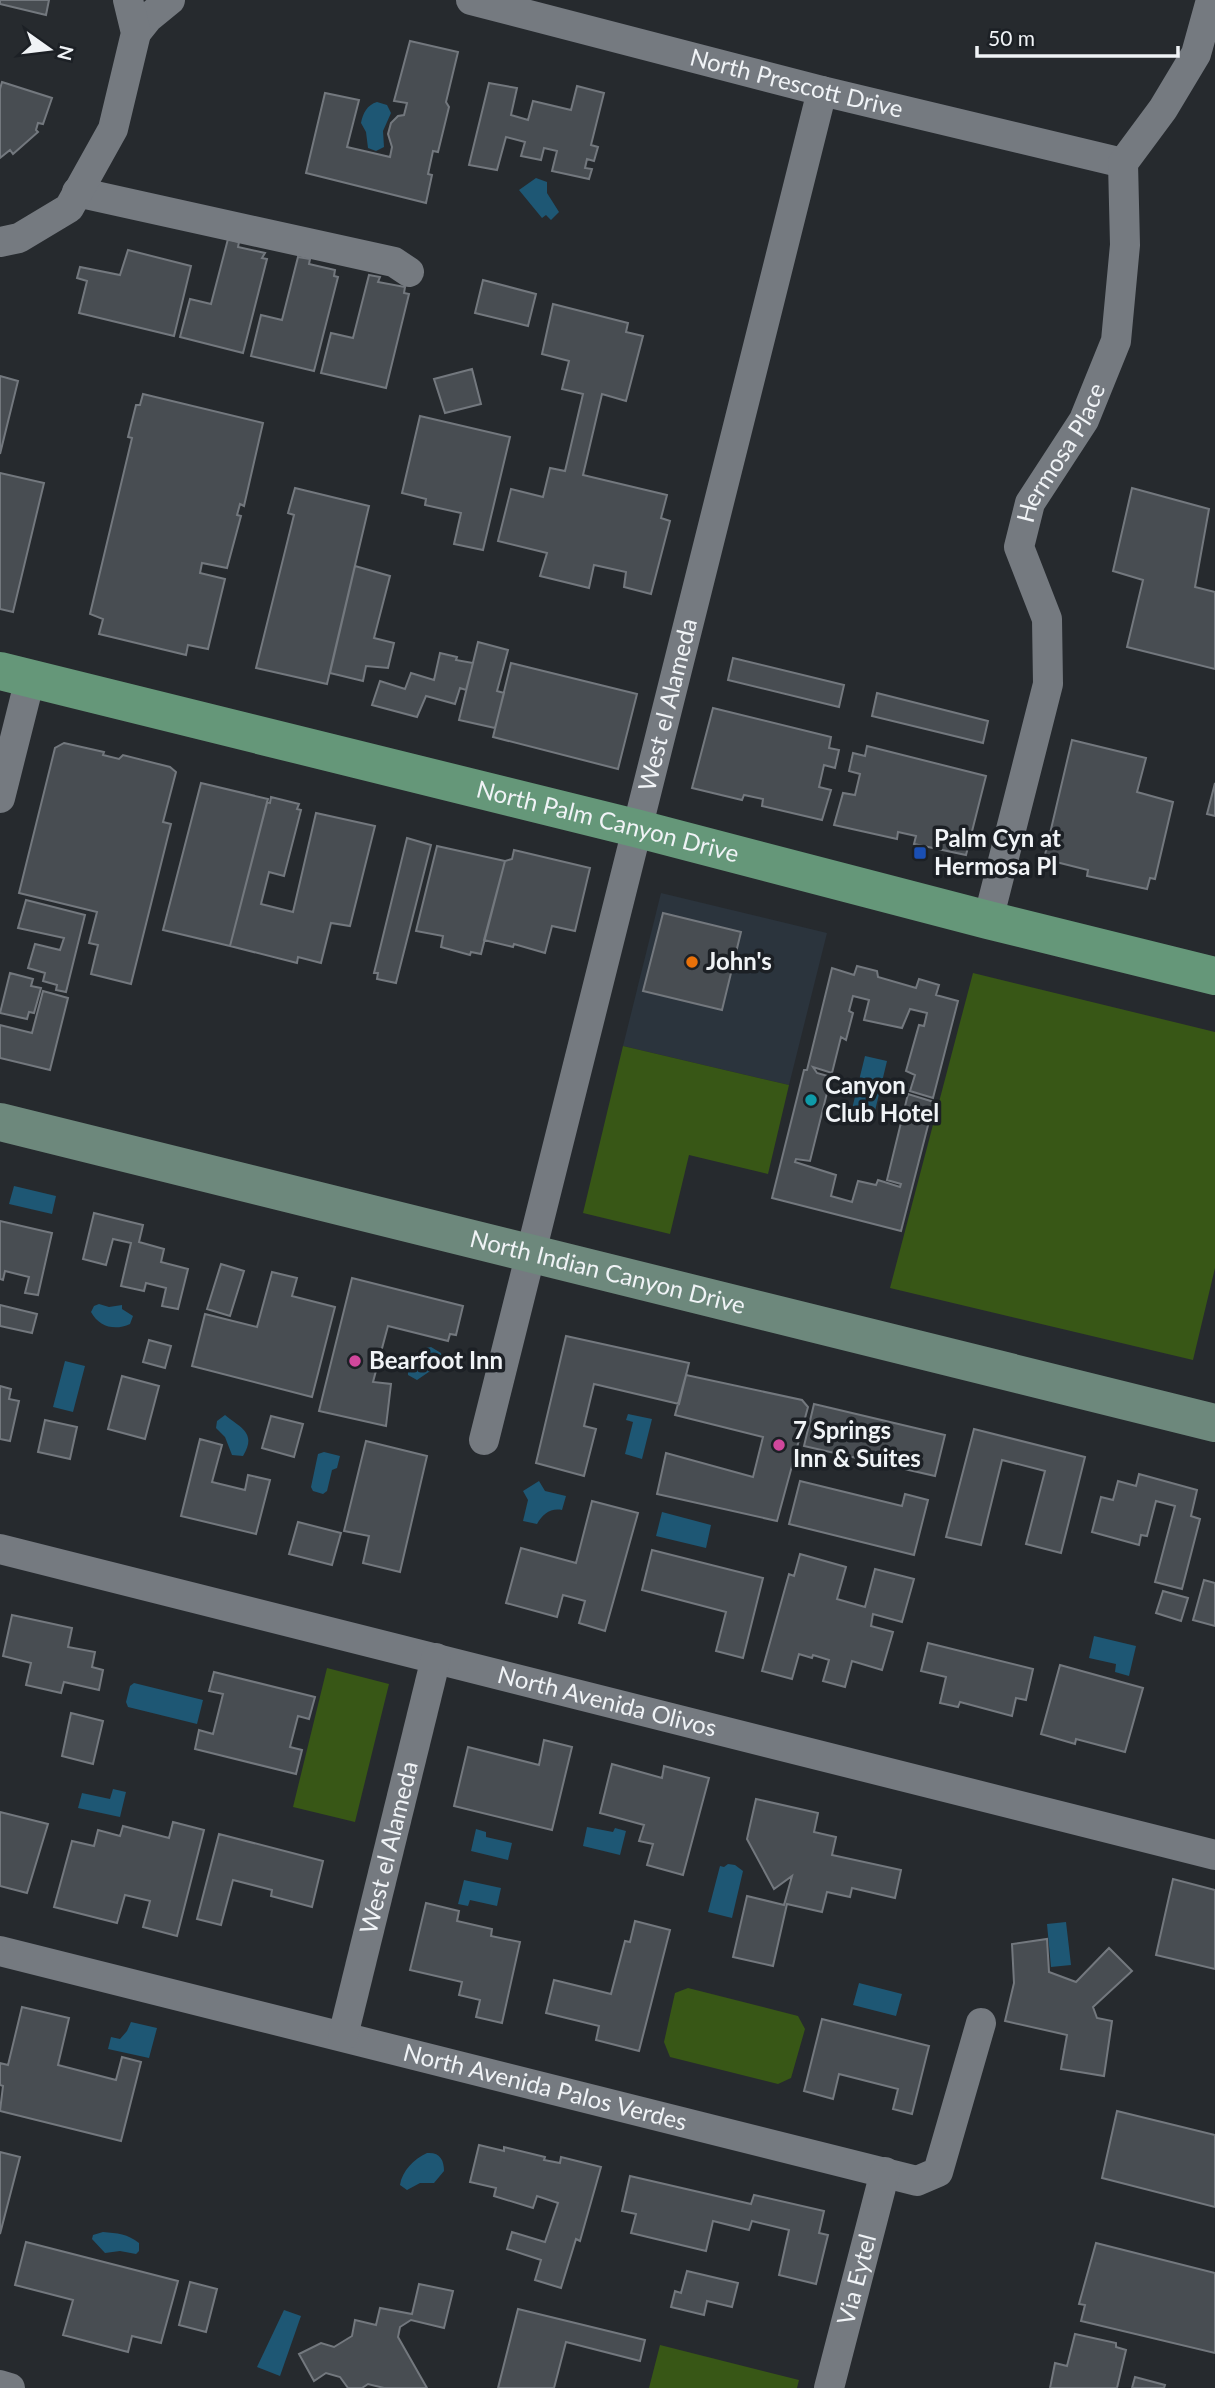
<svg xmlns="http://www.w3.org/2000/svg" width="1215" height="2388" viewBox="0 0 1215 2388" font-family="Lato,sans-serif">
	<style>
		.built { fill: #2b343d }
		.green { fill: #385716 }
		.water { fill: #1e5774 }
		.building { fill: #484d52; stroke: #73787e; stroke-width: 2 }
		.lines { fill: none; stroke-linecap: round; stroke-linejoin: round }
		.minor { stroke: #757a80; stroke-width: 30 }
		.secondary { stroke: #6d887c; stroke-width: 38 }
		.primary { stroke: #659779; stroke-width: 38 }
		.transit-dot { fill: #1a4fb4; stroke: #1c2025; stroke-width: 2.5 }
		.food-dot { fill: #e8710a; stroke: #1c2025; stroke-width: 2.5 }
		.culture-dot { fill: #0f9aa8; stroke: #1c2025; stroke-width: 2.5 }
		.hotel-dot { fill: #d1479c; stroke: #1c2025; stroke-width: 2.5 }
		.labels { text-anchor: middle; stroke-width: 7; stroke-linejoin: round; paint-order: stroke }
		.street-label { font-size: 24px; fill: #f0f3f6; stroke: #1c2025 }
		.poi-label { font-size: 24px; font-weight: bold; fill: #f0f3f6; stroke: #1c2025; text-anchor: start }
	</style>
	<rect width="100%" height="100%" fill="#262a2e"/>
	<path class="built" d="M661,893L827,933L789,1085L623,1046Z"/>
	<path class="green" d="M973,973L1215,1032V1268L1193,1360L890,1288Z
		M623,1046L789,1085L768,1174L689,1155L670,1234L583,1213Z
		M327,1668L389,1684L355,1822L293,1807Z
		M688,1988L798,2016L805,2029L791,2078L778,2084L670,2057L664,2042L675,1993Z
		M660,2345L799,2380L797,2388H649Z"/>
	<path class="water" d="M377,102L387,105L391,113L383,131L384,147L376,151L368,148L366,132L361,123C363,113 367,105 377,102Z
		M536,178L547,182V193L559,212L551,220L546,215L542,218L519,190Z
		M865,1056L887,1061L874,1115L852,1109Z
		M14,1186L56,1196L52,1214L9,1204Z
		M99,1304L109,1307L122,1305V1309L133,1316L130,1324C115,1331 99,1327 91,1312L94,1306Z
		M431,1347L441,1353L442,1363L417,1380L408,1375V1367L426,1348Z
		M65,1361L85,1366L73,1412L53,1407Z
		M628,1414L652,1419L642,1459L625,1454L633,1422L626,1420Z
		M225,1415C241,1428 257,1433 243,1456L232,1455L225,1437L216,1428L217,1421Z
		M324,1452L340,1456L337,1468L332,1470L327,1491L323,1494L313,1491L311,1487L318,1454Z
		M539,1481L545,1491L566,1496L562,1510C550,1508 543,1514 537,1524L523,1521L528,1500L523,1491Z
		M662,1512L711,1525L706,1548L656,1536Z
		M1094,1636L1136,1646L1129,1676L1115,1672L1116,1664L1089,1658Z
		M134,1683L203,1700L197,1724L128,1707L126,1702L130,1686Z
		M113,1789L126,1792L120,1817L78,1808L82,1793L110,1799Z
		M587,1827L613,1832L615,1828L626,1831L620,1855L583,1846Z
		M476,1829L486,1832V1837L512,1843L508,1860L471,1851Z
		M728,1864L735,1865L743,1871L732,1918L708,1912L720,1866L724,1867Z
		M464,1880L501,1888L497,1906L470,1900L468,1906L458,1904Z
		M1066,1922L1071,1965L1051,1967L1047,1924Z
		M859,1983L902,1994L896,2016L853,2005Z
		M131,2022L157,2028L149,2058L108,2049L111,2037L120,2039L127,2031Z
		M427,2153C440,2152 444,2160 444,2171L434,2183H420L407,2190L400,2185C402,2171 414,2159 427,2153Z
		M103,2232C117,2233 128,2234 139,2243V2251L136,2254L120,2251L105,2253L92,2239L93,2235Z
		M284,2310L301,2316L280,2376L257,2367Z"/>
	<path class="building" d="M0,0H49L46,15L0,4Z
		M410,41L458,52L446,102L449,107L438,152L433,151L428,174L432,175L426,203L306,173L325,93L359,100L347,147L390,157L392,147L388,134L391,123L398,116L404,115L407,103L394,101Z
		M2,82L52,98L43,124L38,123L36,130L38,132L13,154L10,150L0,158V89Z
		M489,83L517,88L511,115L528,120L533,101L571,110L577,86L604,93L591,145L598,147L594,161L587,159L585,168L592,169L589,179L552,171L557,151L544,148L541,160L521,156L525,142L506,137L497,170L469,165Z
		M228,239L239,242L238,247L265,253L262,258L267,259L243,353L180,337L190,299L211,304Z
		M128,250L191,266L174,336L79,313L87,281L77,278L80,267L120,275Z
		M298,257L310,259L309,264L335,270L334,276L338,277L314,371L251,356L261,315L282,320Z
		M369,275L380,277L378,282L405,287L404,293L409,294L386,388L321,373L331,333L353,338Z
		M483,280L536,294L528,326L475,313Z
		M553,304L628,323L626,332L643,336L626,401L602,394L583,475L667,495L661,518L670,521L651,594L624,587L626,572L594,565L589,588L540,576L547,553L498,541L511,489L543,497L550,468L565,471L583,394L562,389L569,361L542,354Z
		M472,369L481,404L445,413L434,379Z
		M0,376L18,381L0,454Z
		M143,394L263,423L244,506L240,504L237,515L241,516L227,568L202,563L200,573L225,579L208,649L188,645L186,655L99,634L103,619L90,614L132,438L128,437L136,405H140Z
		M420,416L510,437L483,550L454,544L461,513L425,505L426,499L402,493Z
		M0,473L44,483L13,612L0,609Z
		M295,488L369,506L327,684L256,668L294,515L288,513Z
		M1132,488L1209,509L1195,587L1215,592V669L1127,647L1143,580L1113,571Z
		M355,566L390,576L374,638L394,643L388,668L366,666L363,681L330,673Z
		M478,642L508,650L497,691L504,693L495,728L459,720Z
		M440,653L457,657L456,660L473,663L466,690L460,688L455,704L426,696L417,717L372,705L380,681L405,689L411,673L434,680Z
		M733,658L844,685L839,707L728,680Z
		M511,663L637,694L618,769L493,737Z
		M877,693L988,721L983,743L872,716Z
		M713,708L831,737L829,748L839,750L835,768L824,765L819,787L831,790L822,820L762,806L763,799L744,795L742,800L692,788Z
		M1072,740L1146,758L1137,792L1173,802L1155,879L1150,878L1147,889L1087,876L1088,870L1044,859Z
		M64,743L104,752L103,755L119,759L123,755L170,767L176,772L163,822L171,824L131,984L91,974L98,945L89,943L97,912L19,893L55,748Z
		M867,746L986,776L966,855L914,844L916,836L898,832L897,839L834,825L843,793L855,795L860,774L849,771L853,753L865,756Z
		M201,783L268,799L230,946L163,930Z
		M1215,783V816L1207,814Z
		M271,797L299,804L297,809L301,810L284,876L269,872L261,904L293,912L316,813L375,826L350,926L331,923L321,963L298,957L297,963L230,946L267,802L270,803Z
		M407,838L431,845L396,983L377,979L378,973H374Z
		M437,846L505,861L481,954L471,952L470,955L441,947L443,936L416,931Z
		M514,850L590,868L575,931L552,926L545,953L514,944L513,947L484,940L505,861L512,859Z
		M26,900L85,915L66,992L56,990L57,985L43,981L45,973L28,968L35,944L60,950L64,938L18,928Z
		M663,913L741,932L722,1010L643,991Z
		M857,966L877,971L878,977L916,988L919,979L939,985L936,995L958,1001L933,1098L910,1091L915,1075L906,1071L919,1025L924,1026L927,1013L910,1009L902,1028L864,1020L869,1000L853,996L849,1011L853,1013L846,1040L841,1037L832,1073L813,1067L817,1073L831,1077L810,1161L796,1159L795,1162L836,1175L831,1196L852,1202L858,1181L876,1185L878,1180L900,1187L901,1184L887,1180L908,1094L934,1102L901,1231L772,1198L804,1070H807L832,968L854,975Z
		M10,973L33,979L31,986L41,988L34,1013L29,1012L27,1019L0,1013Z
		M43,991L68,998L50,1070L0,1058V1025L32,1033Z
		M94,1213L143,1225L139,1242L164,1249L161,1262L188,1269L178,1309L162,1306L166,1288L146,1283L144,1291L121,1286L131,1243L113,1239L106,1265L83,1259Z
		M0,1221L52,1233L38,1295L25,1293L29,1277L5,1271L3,1280L0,1279Z
		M221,1264L244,1271L230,1316L207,1309Z
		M272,1272L297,1278L292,1296L335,1307L312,1397L192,1366L205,1314L257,1327Z
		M352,1278L463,1306L456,1335L450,1334L448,1341L388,1326L373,1382L391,1384L386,1426L319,1411Z
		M0,1305L37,1314L32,1333L0,1326Z
		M566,1336L689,1363L679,1404L594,1384L584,1426L596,1429L584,1476L536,1463Z
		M149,1340L171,1346L165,1368L143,1362Z
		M686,1375L802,1400L808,1407L777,1521L657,1494L666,1453L753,1477L763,1437L675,1415Z
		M122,1376L159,1386L145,1439L108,1429Z
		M0,1386L11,1389L9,1399L19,1401L10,1441L0,1439Z
		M814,1404L945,1435L935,1476L804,1446Z
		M271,1416L303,1424L294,1457L262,1448Z
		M45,1420L77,1427L70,1459L38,1452Z
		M974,1429L1085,1457L1061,1553L1026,1544L1045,1471L1002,1460L981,1545L946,1537Z
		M200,1439L222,1445L212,1482L245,1490L248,1475L270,1480L256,1534L181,1516Z
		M366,1441L427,1456L400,1572L363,1563L369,1536L344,1531Z
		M1139,1474L1197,1490L1191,1516L1200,1519L1182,1589L1155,1582L1175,1506L1156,1501L1147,1536L1141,1535L1139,1545L1092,1532L1101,1497L1113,1500L1118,1481L1136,1486Z
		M800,1481L902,1506L905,1494L928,1500L914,1555L789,1524Z
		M592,1501L638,1513L605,1631L579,1623L585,1601L563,1595L557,1617L506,1603L521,1548L576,1563Z
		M298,1522L341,1533L332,1565L289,1554Z
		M652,1550L763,1578L743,1658L716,1651L726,1612L642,1590Z
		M800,1554L846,1567L837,1599L865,1607L875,1569L914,1579L902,1622L873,1614L871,1626L893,1632L882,1670L852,1661L845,1687L823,1681L829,1660L813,1655L812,1658L799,1654L792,1679L762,1671L789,1574L794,1576Z
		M1204,1580L1215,1583V1626L1193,1620Z
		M1163,1591L1188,1598L1181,1621L1156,1613Z
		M12,1615L72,1628L68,1647L95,1652L92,1667L103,1670L99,1690L64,1682L61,1693L26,1685L31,1663L3,1656Z
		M928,1643L1033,1669L1026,1700L1016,1698L1012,1716L960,1702L958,1707L940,1703L946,1677L921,1671Z
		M1060,1665L1143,1688L1125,1752L1076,1739L1075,1744L1041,1734Z
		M214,1672L315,1697L309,1719L298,1716L290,1747L302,1750L296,1774L195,1749L199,1730L213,1734L223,1694L209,1691Z
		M71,1713L103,1721L93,1764L62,1756Z
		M544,1740L572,1747L552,1830L454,1806L468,1747L539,1765Z
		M612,1764L662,1778L664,1766L709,1778L683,1875L647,1865L653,1844L639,1841L644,1825L600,1813Z
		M756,1799L818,1813L814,1832L836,1837L832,1855L901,1870L895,1898L852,1888L850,1897L827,1892L822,1912L787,1904L773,1966L733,1957L747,1896L784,1905L792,1876L774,1889L747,1839Z
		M0,1812L48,1824L27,1893L0,1886Z
		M173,1822L204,1830L177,1936L143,1927L150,1901L125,1895L117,1923L54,1907L72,1841L94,1846L98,1830L120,1836L123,1826L169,1838Z
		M219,1834L323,1861L312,1907L271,1896L272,1890L233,1880L221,1925L197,1919Z
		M1173,1879L1215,1890V1969L1156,1955Z
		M426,1903L459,1911L457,1921L492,1929L491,1936L520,1942L502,2023L476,2017L480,2000L459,1995L462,1982L410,1970Z
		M635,1921L670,1930L639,2051L596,2040L599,2026L546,2013L554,1980L611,1994L625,1941L630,1942Z
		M1047,1939L1049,1972L1076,1982L1109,1948L1132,1971L1093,2007L1097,2018L1112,2021L1104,2076L1061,2069L1067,2035L1005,2021L1014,1983L1012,1944Z
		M22,2007L69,2018L58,2065L116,2080L122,2057L141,2062L121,2141L0,2111L3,2086L0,2085V2063L8,2065Z
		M822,2019L929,2046L912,2114L893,2109L898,2089L839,2074L833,2099L804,2091Z
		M1117,2111L1215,2135V2207L1102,2178Z
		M479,2145L504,2151V2147L545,2157L544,2160L560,2163L561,2157L601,2167L580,2241L576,2239L561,2288L535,2280L541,2260L507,2249L512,2232L545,2242L558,2203L537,2196L533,2208L494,2196L496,2188L470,2182Z
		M0,2152L20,2157L0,2234Z
		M630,2176L751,2204L754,2195L824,2211L819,2233L828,2235L816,2284L779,2275L789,2230L752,2221L749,2230L713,2221L706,2251L631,2233L636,2214L622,2211Z
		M26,2242L178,2281L161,2343L132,2336L128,2352L63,2335L73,2300L15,2285Z
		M1096,2243L1215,2273V2353L1081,2321L1085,2305L1079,2304Z
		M687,2271L738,2283L732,2307L707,2301L704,2315L671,2307L675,2291L681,2293Z
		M190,2282L217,2289L206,2332L179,2325Z
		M419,2284L453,2291L444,2328L411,2320L400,2327L398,2337L427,2388H384L368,2384L362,2388H348L340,2377L326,2373L314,2381L299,2354L321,2343L334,2347L352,2336L355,2320L376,2325L380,2308L412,2314Z
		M518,2309L645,2340L640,2361L566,2342L554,2388H498Z
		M1075,2334L1116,2343V2347L1126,2350L1117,2388H1050L1055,2363L1067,2366Z
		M1135,2377L1165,2385L1164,2388H1132Z"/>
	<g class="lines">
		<g class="minor">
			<path id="s1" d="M471,0L822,91L1123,163"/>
			<path d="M136,33L148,18L170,0"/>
			<path d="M77,192L394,262L409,272"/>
			<path d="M0,242L19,238L69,208L113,129L136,33L128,0"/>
			<path d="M0,798L30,679"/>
			<path id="s2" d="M988,920L1048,684L1047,619L1019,547L1030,503L1084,420L1116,341L1125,245L1123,163L1163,109L1196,54L1211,0"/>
			<path id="s3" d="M484,1440L822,91"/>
			<path id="s4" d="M0,1549L1215,1855"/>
			<path id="s5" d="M0,1951L917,2181L938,2172L981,2023"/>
			<path id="s6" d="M343,2036L436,1658"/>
			<path d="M0,2385L10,2388"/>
			<path id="s7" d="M829,2388L885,2172"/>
		</g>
		<path class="secondary" id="s8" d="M0,1122L1215,1423"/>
		<path class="primary" id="s9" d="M0,671L639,829L988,920L1215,976"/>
	</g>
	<rect class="transit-dot" x="913" y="846" width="14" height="14" rx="3.5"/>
	<circle class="food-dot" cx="692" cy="962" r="7"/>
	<circle class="culture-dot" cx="811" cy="1100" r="7"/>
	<g class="hotel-dot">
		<circle cx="355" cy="1361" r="7"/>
		<circle cx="779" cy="1445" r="7"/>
	</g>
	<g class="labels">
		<g class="street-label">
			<text dy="8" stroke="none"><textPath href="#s1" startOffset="336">North Prescott Drive</textPath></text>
			<text dy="8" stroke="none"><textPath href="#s2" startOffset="490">Hermosa Place</textPath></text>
			<text dy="8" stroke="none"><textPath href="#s3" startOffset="758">West el Alameda</textPath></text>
			<text dy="8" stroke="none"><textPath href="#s9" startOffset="626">North Palm Canyon Drive</textPath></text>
			<text dy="8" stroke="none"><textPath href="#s8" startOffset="626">North Indian Canyon Drive</textPath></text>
			<text dy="8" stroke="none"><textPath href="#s4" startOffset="626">North Avenida Olivos</textPath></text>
			<text dy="8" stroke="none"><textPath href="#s6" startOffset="194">West el Alameda</textPath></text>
			<text dy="8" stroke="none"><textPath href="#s5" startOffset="562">North Avenida Palos Verdes</textPath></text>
			<text dy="8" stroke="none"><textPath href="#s7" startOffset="112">Via Eytel</textPath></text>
		</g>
		<g class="poi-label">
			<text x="934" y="847">Palm Cyn at<tspan x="934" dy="28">Hermosa Pl</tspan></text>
			<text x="706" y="970">John's</text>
			<text x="825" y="1094">Canyon<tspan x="825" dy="28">Club Hotel</tspan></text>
			<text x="369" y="1369">Bearfoot Inn</text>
			<text x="793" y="1439">7 Springs<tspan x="793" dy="28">Inn &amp; Suites</tspan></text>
		</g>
	</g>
	<g transform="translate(49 49) rotate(104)" stroke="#1c2025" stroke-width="5" paint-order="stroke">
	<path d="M0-5L12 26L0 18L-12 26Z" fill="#f0f3f6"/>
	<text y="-10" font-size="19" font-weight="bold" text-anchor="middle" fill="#f0f3f6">N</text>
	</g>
	<path d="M977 46v10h201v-10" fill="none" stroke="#f0f3f6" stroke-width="3.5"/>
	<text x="988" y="46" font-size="21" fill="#f0f3f6" stroke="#1c2025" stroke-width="5" paint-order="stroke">50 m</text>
</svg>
